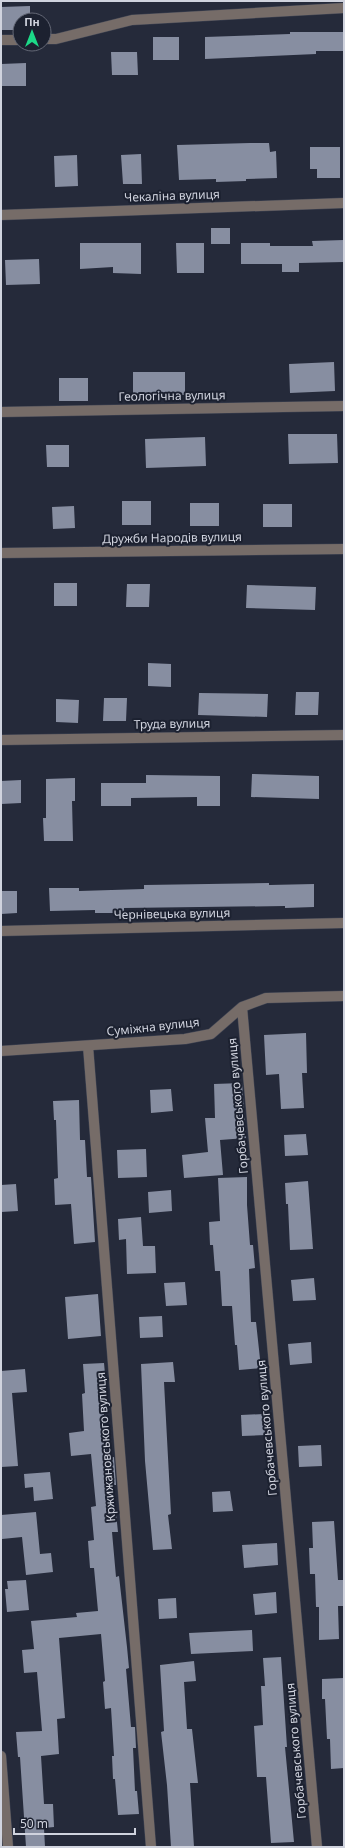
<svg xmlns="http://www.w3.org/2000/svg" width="345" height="1848" viewBox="0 0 345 1848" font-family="'Noto Sans',sans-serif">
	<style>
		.building { fill: #878ea1 }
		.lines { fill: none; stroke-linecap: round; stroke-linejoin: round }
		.minor-casing { stroke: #404554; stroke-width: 11 }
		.minor { stroke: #766c68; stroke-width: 10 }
		.labels { text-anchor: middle; stroke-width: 4; stroke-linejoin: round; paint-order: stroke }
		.street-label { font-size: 12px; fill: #d0d3de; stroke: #1c2130 }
	</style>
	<rect width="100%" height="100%" fill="#252a3a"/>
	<path class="building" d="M30,6V20H20V30H1V7Z
		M290,32H344V51H316V54L205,59V37L290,34Z
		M153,37H179V60H153Z
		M111,52H137L138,75H112Z
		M26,63V86H1V64Z
		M250,143H269L270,152L276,151L277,178L246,179V181L216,182V179L179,180L177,145Z
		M310,147H340V178H317V169H310Z
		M141,154L142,184H123L121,155Z
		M77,155L78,186L55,187L54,156Z
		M211,228H230V244H211Z
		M344,240V262L299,263V272H282V264H241V243H270V246H313L312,241Z
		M80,243H141V274L113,273V267L80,269Z
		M176,243H204V273H177Z
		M39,259L40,284L6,285L5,260Z
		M334,362L335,391L290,393L289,364Z
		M133,372H185V395H133Z
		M59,378H88V401H59Z
		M288,434H337L338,463L289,464Z
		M205,437L206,466L146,468L145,439Z
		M46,445H69V467H47Z
		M122,501H151V525H122Z
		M190,503H219V526H190Z
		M263,504H292V527H263Z
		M74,506L75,528L53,529L52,507Z
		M54,583H77V606H54Z
		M127,584H150L149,607H126Z
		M247,585L316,587L315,610L246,608Z
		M148,663L171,664V687L148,686Z
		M296,692H319L318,715H295Z
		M199,693L268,694L267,717L198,715Z
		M104,698H127L126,721H103Z
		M56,699L79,700L78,723L56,722Z
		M252,774L319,776V799L251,797Z
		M146,775L220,776V806H197V797L131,798V806H101V783H146Z
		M75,778V801H72L73,841H44L43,818H46V779Z
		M21,780V803L1,804V781Z
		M269,883V885L314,884V907L285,908V906L124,908V913H95V910L50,911L49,888H79V891L144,889V885Z
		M1,891H17V913L1,914Z
		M306,1033L307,1073H302L304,1108L281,1109L279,1074L266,1075L264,1035Z
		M242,1083L246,1138L220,1140L223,1175L184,1178L182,1155L208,1152L205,1118H215L214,1084Z
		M171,1089L173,1111L151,1113L150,1090Z
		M79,1100L80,1140H85L87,1177H91L95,1242L74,1244L71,1204L55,1205L54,1179L58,1178L56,1120H54L53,1101Z
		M306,1134L308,1155L285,1156L284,1135Z
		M146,1149L147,1177L118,1178L117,1150Z
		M247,1177V1205L250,1245H253L255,1268L249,1269L251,1322H256L261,1368L239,1370L237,1345H235L232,1306H222L220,1271H215L213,1245H210L209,1222L220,1221L218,1178Z
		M308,1181L313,1249L290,1250L288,1204H286L285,1183Z
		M16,1184L18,1211L1,1212V1185Z
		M171,1190L172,1211L149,1213L148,1192Z
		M141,1217L143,1246H155L156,1273L127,1274L126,1239L119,1240L118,1219Z
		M314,1278L316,1300L293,1301L291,1280Z
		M185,1282L187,1305L166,1306L164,1283Z
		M98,1294L101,1336L68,1339L65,1297Z
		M162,1316L163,1337L140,1338L139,1317Z
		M311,1342L312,1363L290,1365L288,1344Z
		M173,1362L175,1382H164L171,1514L168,1515L172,1549L153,1550L145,1461L141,1364Z
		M104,1363L106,1385H103L104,1415L108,1458L114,1457L116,1485H113L118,1532H112L116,1577L119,1576L127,1647L129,1668L126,1669L131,1727H135L136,1748H133L135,1791H137L139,1814L118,1815L115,1779H113L112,1756H114L111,1708L105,1709L103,1682L105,1681L101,1634L59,1638L65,1718L57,1719L59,1754L41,1756L44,1804H53L54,1827L44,1828L45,1847H26L20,1757H18L16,1732L42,1731L37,1672L24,1673L22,1650L34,1649L31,1621L77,1617L76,1613L98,1611L94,1568H90L88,1541L94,1540L91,1507L96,1506L91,1454L71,1456L69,1433L84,1431L82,1394L85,1393L83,1364Z
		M25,1369L27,1392L12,1393L18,1466L1,1467V1371Z
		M264,1414L265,1435L242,1436L241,1415Z
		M321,1445L322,1466L299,1467L298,1446Z
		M50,1472L53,1499L34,1501L33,1487L25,1488L24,1474Z
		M230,1491L233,1511L213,1512L212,1492Z
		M36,1512L40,1554L51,1553L53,1572L26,1575L22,1537L2,1539L1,1515Z
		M334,1521L338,1580H343L344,1606H338L339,1639L319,1640V1607H316L315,1574H310L309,1548H313L312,1522Z
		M277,1543L278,1565L244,1568L242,1545Z
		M26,1580L29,1610L7,1612L5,1589H8L7,1581Z
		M276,1592L277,1613L255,1615L253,1594Z
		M176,1598L177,1618L159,1619L158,1599Z
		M252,1630L253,1651L191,1654L189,1633Z
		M281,1657L287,1747H285L294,1842L271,1843L266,1777H257L254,1726L263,1725L261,1686H265L263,1658Z
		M194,1661L196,1681L184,1682L187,1729H192L198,1783H190L194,1847H171L167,1785L161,1732L164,1731L160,1665Z
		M344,1678V1768L331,1769L330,1739H327L325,1699H322V1679Z"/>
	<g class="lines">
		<g class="minor-casing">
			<path id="minor" d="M44,39H56L132,20L344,8
				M1,40H20
				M1,215L344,203
				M1,412L344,406
				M1,553L344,549
				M1,740L344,735
				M1,931L344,923
				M242,1007L317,1847
				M88,1046L151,1847
				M1,1051L185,1039L211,1034L242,1007L266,998L344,996
				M1,1756L8,1847"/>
		</g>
		<use href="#minor" class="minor"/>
	</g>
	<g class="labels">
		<g class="street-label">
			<text transform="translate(172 196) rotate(-2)" y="4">Чекаліна вулиця</text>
			<text transform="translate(172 396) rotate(-1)" y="4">Геологічна вулиця</text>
			<text transform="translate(172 538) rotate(-1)" y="4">Дружби Народів вулиця</text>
			<text transform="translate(172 724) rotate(-1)" y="4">Труда вулиця</text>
			<text transform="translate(172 914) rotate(-1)" y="4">Чернівецька вулиця</text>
			<text transform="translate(153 1027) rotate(-6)" y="4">Суміжна вулиця</text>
			<text transform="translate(238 1106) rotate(-95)" y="4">Горбачевського вулиця</text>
			<text transform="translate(267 1428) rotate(-95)" y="4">Горбачевського вулиця</text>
			<text transform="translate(106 1447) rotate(-94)" y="4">Кржижановського вулиця</text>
			<text transform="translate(296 1751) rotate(-95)" y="4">Горбачевського вулиця</text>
		</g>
	</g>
	<rect width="345" height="1848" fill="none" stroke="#d0d3de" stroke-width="4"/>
	<g transform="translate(32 32)"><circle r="19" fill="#1c2130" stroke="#646876"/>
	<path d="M0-3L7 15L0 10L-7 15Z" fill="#1cd988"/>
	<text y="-6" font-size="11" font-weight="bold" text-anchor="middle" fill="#d0d3de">Пн</text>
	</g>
	<path d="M14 1828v6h121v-6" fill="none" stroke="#d0d3de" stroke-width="2"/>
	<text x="20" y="1828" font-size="12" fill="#d0d3de" stroke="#1c2130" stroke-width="3" paint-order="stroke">50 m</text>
</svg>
